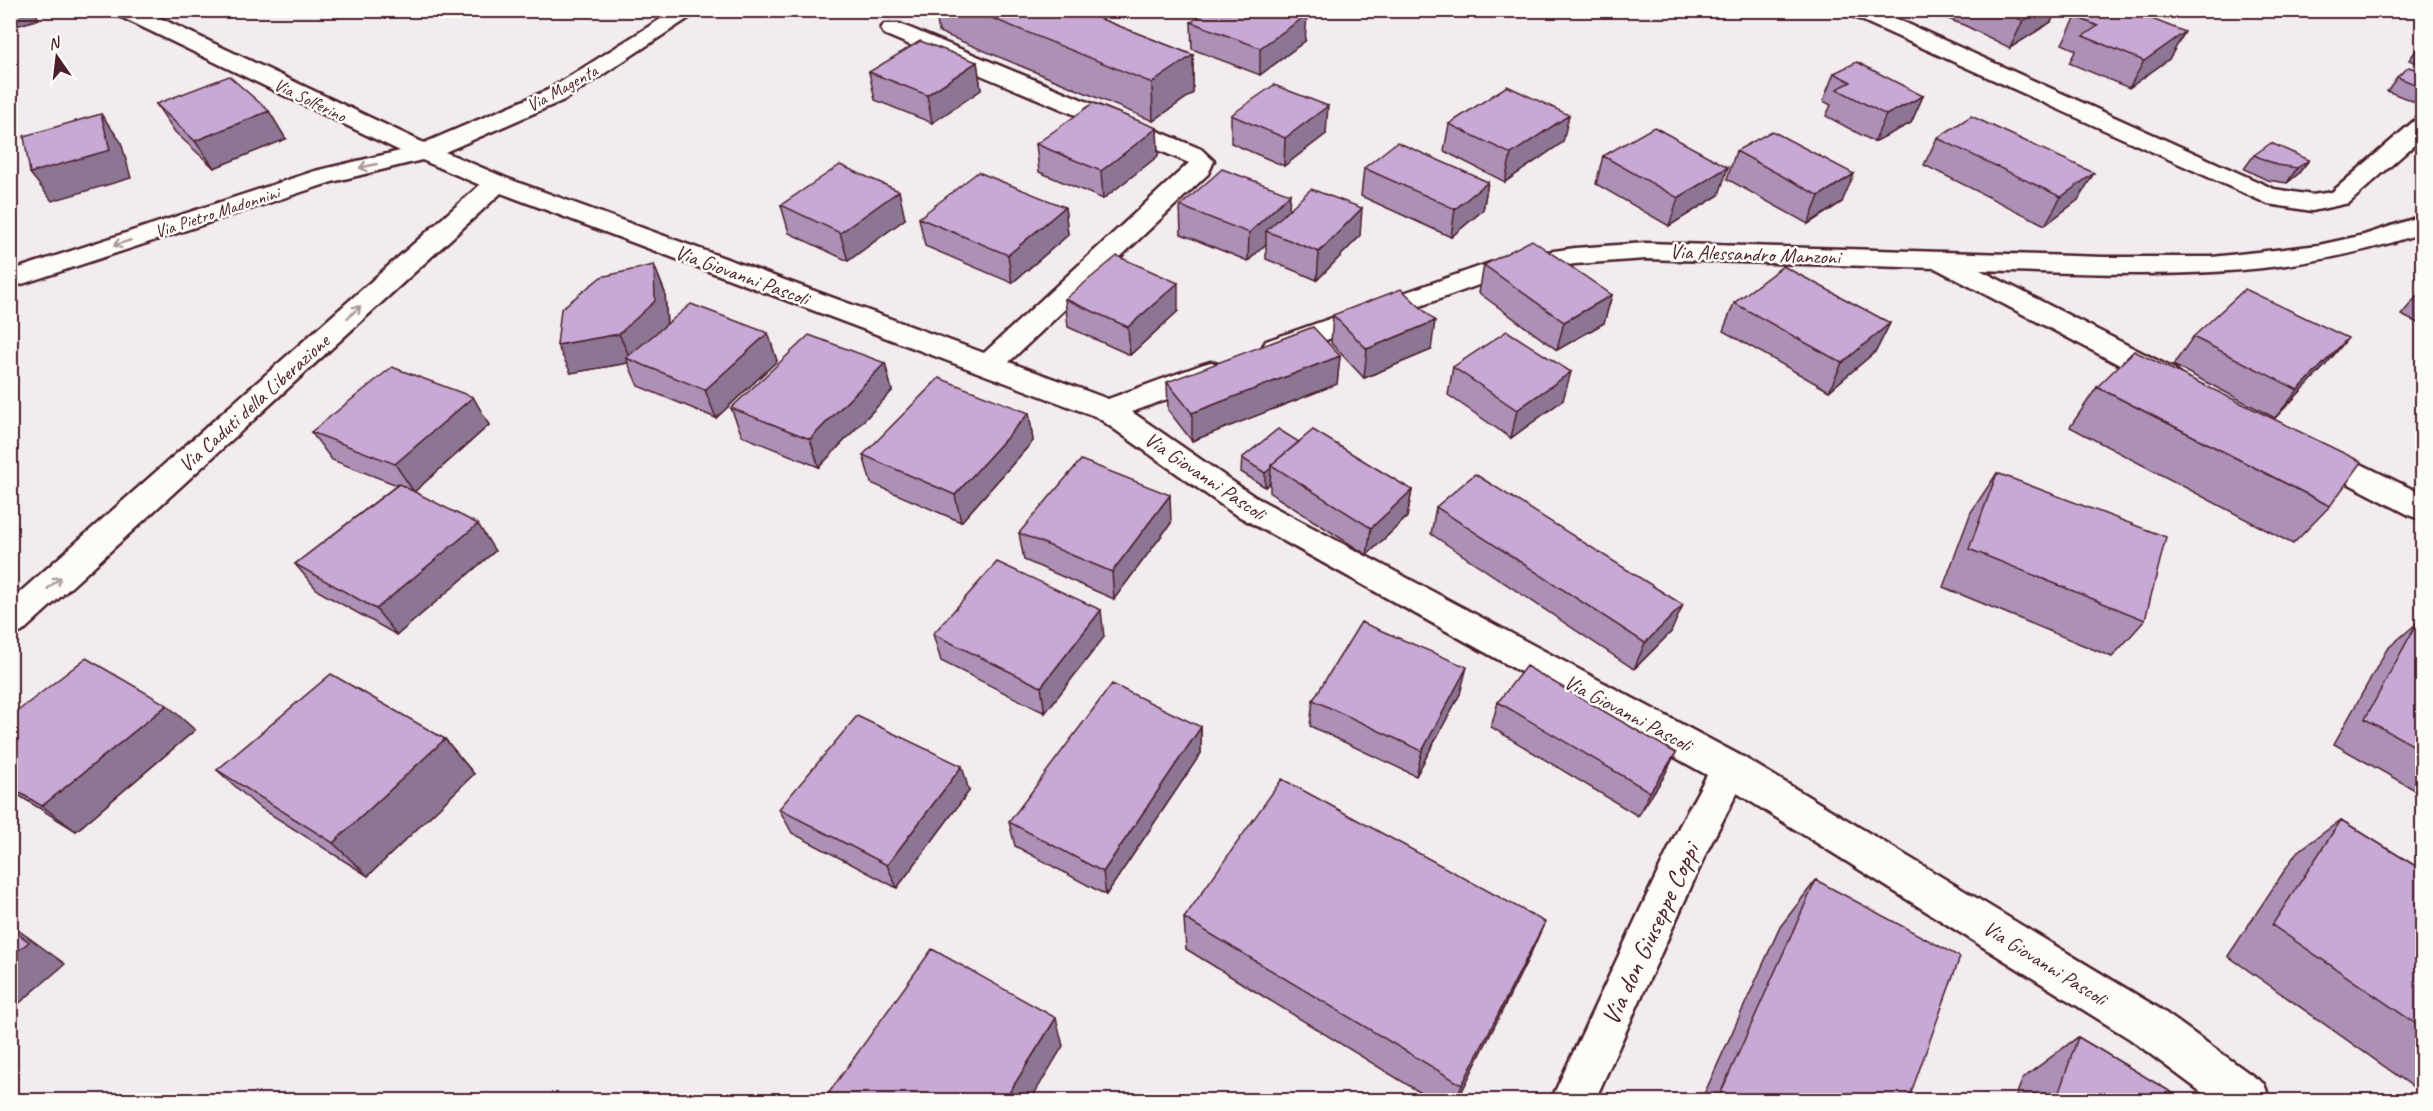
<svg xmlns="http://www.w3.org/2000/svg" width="2433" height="1111" viewBox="0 0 2433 1111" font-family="Caveat,sans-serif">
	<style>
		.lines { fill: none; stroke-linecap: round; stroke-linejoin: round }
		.minor-casing { stroke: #4a1f2b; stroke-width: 5 }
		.minor { fill: #fdfcf7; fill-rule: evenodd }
		.wall { fill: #ac90b6; stroke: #4a1f2b; stroke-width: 1.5 }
		.shaded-wall { fill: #8c7694; stroke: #4a1f2b; stroke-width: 1.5 }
		.building { fill: #c8a8d4; stroke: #4a1f2b; stroke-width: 1.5 }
		.oneway { stroke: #ac999b }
		.labels { text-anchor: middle; stroke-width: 5; stroke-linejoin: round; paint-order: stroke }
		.far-street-label { font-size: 18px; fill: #4a1f2b; stroke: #fdfcf7 }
		.street-label { font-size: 21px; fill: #4a1f2b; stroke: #fdfcf7 }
		.near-street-label { font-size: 26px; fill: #4a1f2b; stroke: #fdfcf7 }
	</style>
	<rect width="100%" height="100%" fill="#f2ebf0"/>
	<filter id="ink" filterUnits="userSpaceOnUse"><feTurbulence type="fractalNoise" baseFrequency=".0167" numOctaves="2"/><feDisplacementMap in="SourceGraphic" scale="12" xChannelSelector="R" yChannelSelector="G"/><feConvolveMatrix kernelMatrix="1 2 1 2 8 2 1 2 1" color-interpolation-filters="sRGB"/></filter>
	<g filter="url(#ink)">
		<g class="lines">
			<g class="minor-casing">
				<path id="minor" d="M115,10H143L424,143L548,90L675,10H701L564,100L445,152L506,178L984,353L1189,163L884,34L881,29L884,24H900L1201,149L1214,161L1208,174L1009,362L1108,399L1201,365L1211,362L1221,365L1226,372L1221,379L1132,412L1255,497L1743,757L2160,1009L2264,1084L2270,1100H2212L2130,1039L1737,793L1708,849L1595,1100H1551L1679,827L1707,775L1233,513L1097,417L501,193L22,632L10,636V601L480,185L422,160L332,182L10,288V271L315,171L400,151L117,15Z
					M1848,10H1877L2274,189L2312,195L2332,192L2414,121L2422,119V138L2349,203L2312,211L2268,204L1850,15Z
					M2422,216V233C2274,284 2134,275 1980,270L2176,370L2181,377L2176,384L2166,387L2156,384L1935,268L1646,259L1575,264L1509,274L1276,358L1266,355L1262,348L1266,341L1504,258L1575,248L1646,243L2104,257H2212L2319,245L2364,235Z
					M2314,441L2422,494V520L2411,516L2303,460L2299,452L2303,444Z"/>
			</g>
			<use href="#minor" class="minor"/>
		</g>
		<path class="wall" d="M935,10H1078L1193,55V93L1153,121L939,32Z
			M1926,10H2057L2051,22L2010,48L1966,26Z
			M2086,10L2169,59L2129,88L2069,63L2076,50L2062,44L2076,17Z
			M1191,22L1305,41L1260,75L1192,49Z
			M2422,42V65L2409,60Z
			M977,62L981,90L932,123L875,100L869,72Z
			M2422,72V102L2420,104L2387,91L2397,77Z
			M1834,73L1923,96L1911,123L1874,142L1826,116L1831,105L1823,101Z
			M156,104L286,139L214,168L175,132Z
			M1231,115L1326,134L1284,166L1231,143Z
			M1449,124L1563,142L1505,182L1444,151Z
			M1157,128L1158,156L1103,199L1039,172L1036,144Z
			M1937,138L2078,200L2045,225L1924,165Z
			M1736,151L1842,202L1808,224L1727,179Z
			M2254,155L2309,160L2298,174L2287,183L2267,180L2244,169Z
			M1603,156L1719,195L1669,226L1596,184Z
			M1364,168L1488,182L1483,210L1451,237L1361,196Z
			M781,205L905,219L848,261L789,233Z
			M1180,206L1289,210L1360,236L1317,280L1266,259V244L1248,261L1181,234Z
			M1065,207L1068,235L1012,283L925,246L919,218Z
			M654,265L665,293L667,324L768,333L777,361L716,418L638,386L628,363L571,373Z
			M1484,265L1612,295L1604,323L1557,350L1479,293Z
			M2422,290V325L2401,315Z
			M1065,299L1178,311L1130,355L1068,327Z
			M1734,303L1890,323L1876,351L1829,391L1723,331Z
			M1333,315L1431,350L1364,378L1331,343Z
			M2193,337L2325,366L2275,418L2173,365Z
			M1340,356L1337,384L1192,441L1168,410L1167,382Z
			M885,363L892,391L819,467L742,436L731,408Z
			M1453,367L1563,400L1511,438L1448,395Z
			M2097,387L2330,506L2293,544L2070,427Z
			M473,397L489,425L414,492L495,551L397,635L318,591L295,564L397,485L332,460L311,432Z
			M1029,413L1033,441L961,522L871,483L863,455Z
			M1299,442L1412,490L1407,517L1367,555L1270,493V483L1265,487L1241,472L1242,458Z
			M1997,473L2145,620L2112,657L1943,587L1971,512Z
			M1436,507L1671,632L1634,669L1431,534Z
			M1171,523L1114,599L1024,560L1019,533Z
			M2417,623L2422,625V794L2334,744L2387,649Z
			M933,634L1104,637L1045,713L941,661Z
			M1460,694L1416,776L1310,726L1313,700Z
			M1498,702L1663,778L1638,816L1491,727Z
			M10,717L195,730L76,831L10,790Z
			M1201,727V753L1106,895L1015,846L1009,822Z
			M445,739L474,774L368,876L256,805L217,770Z
			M969,791L897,888L792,833L779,809Z
			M2341,820L2422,870V1093L2228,956L2296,853Z
			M1816,880L1908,1101H1701L1780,927Z
			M1184,918L1531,953L1457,1101H1434L1186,949Z
			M2078,1037L2186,1101H2014L2023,1078Z"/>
		<path class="shaded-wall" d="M10,10H34L39,19L10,28Z
			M2040,10H2057L2051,22L2010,48L2023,21Z
			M1307,15L1305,41L1260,75V48Z
			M2185,32L2169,59L2129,88L2144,61Z
			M1193,55V93L1153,121L1152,83Z
			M977,62L981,90L932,123L927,95Z
			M1923,96L1911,123L1874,142L1886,115Z
			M1328,106L1326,134L1284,166L1285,138Z
			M269,111L286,139L214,168L195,141Z
			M101,114L121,142L131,178L52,201L30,173Z
			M1569,115L1563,142L1505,182L1511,154Z
			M1157,128L1158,156L1103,199L1101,171Z
			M2309,160L2298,174L2287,183L2297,168Z
			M1728,167L1719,195L1669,226L1678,198Z
			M2094,173L2078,200L2045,225L2061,197Z
			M1854,174L1842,202L1808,224L1819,196Z
			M1488,182L1483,210L1451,237L1455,209Z
			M899,191L905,219L848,261L840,233Z
			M1290,194L1288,222L1266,231V244L1248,261L1249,233Z
			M1065,207L1068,235L1012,283L1008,255Z
			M1362,208L1360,236L1317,280L1319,252Z
			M654,265L665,293L667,329L631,360L619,334Z
			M1178,283V311L1130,355L1128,327Z
			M1612,295L1604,323L1557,350L1564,322Z
			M1435,321L1431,350L1364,378L1367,349Z
			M1890,323L1876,351L1829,391L1842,363Z
			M768,333L777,361L716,418L705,390Z
			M619,334L631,360L626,358L628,363L571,373L557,345Z
			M2348,338L2325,366L2275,418L2298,390Z
			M1340,356L1337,384L1192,441V413Z
			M885,363L892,391L819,467L810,439Z
			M1571,372L1563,400L1511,438L1517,410Z
			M473,397L489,425L414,492L395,464Z
			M1029,413L1033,441L961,522L955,495Z
			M1271,468L1270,483L1265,487V473Z
			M1412,490L1407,517L1367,555L1371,528Z
			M1170,495L1171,523L1114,599L1112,572Z
			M478,524L495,551L397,635L376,609Z
			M1683,605L1671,632L1634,669L1645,643Z
			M1101,610L1104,637L1045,713L1041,687Z
			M1467,667L1460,694L1416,776L1422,751Z
			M167,705L195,730L76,831L42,806Z
			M1201,727V753L1106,895L1103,872Z
			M445,739L474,774L368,876L333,843Z
			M1676,753L1663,778L1638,816L1650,792Z
			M962,766L969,791L897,888L887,865Z
			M1545,922L1531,953L1457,1101H1456L1462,1085Z
			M10,924L65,964L10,1011Z
			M1056,1018L1063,1046L1030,1101H1004Z"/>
		<path class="building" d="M972,10H1078L1193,55L1152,83Z
			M1209,10H1295L1307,15L1260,48L1191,22Z
			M2001,10H2040L2023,21Z
			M2086,10H2129L2185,32L2144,61L2083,36L2098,26L2076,17Z
			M920,41L977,62L927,95L869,72Z
			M1857,62L1923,96L1886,115L1837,89L1851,82L1834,73Z
			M2409,67L2422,72V87L2397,77Z
			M229,76L269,111L195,141L156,104Z
			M1274,85L1328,106L1285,138L1231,115Z
			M1507,86L1569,115L1511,154L1449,124Z
			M1093,103L1157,128L1101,171L1036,144Z
			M101,114L110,150L30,173L24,136Z
			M1971,116L2094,173L2061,197L1937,138Z
			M1654,127L1728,167L1678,198L1603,156Z
			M1772,131L1854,174L1819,196L1736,151Z
			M1397,142L1488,182L1455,209L1364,168Z
			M2271,143L2309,160L2297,168L2277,165L2254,155Z
			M840,165L899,191L840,233L781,205Z
			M1222,169L1290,194L1249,233L1180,206Z
			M978,172L1065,207L1008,255L919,218Z
			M1311,189L1362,208L1319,252L1266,231Z
			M1532,240L1612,295L1564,322L1484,265Z
			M1117,256L1178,283L1128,327L1065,299Z
			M654,265L655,301L619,334L557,345L561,309L601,277Z
			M1783,266L1890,323L1842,363L1734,303Z
			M1401,289L1435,321L1367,349L1333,315Z
			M2245,289L2348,338L2298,390L2193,337Z
			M691,304L768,333L705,390L626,358Z
			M1313,327L1340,356L1192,413L1167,382Z
			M1507,331L1571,372L1517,410L1453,367Z
			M809,335L885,363L810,439L731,408Z
			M2134,351L2362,462L2330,506L2097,387Z
			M392,367L473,397L395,464L311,432Z
			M939,378L1029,413L955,495L863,455Z
			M1278,429L1299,442L1271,465V468L1265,473L1242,458Z
			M1313,430L1412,490L1371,528L1271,465Z
			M1081,460L1170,495L1112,572L1019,533Z
			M1997,473L2166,537L2145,620L1969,549Z
			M1475,474L1683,605L1645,643L1436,507Z
			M399,484L478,524L376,609L295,564Z
			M997,562L1101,610L1041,687L933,634Z
			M1361,622L1467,667L1422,751L1313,700Z
			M2417,623L2422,625V750L2365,719Z
			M86,658L167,705L42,806L10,787V717Z
			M1526,666L1676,753L1650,792L1498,702Z
			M331,674L445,739L333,843L217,770Z
			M1112,684L1201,727L1103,872L1009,822Z
			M857,716L962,766L887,865L779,809Z
			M1282,779L1545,922L1462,1085L1184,918Z
			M2341,820L2422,870V1028L2272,925Z
			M1816,880L1960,957L1908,1101H1717Z
			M10,928L29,942L10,957Z
			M932,949L1056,1018L1004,1101H823Z
			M2078,1037L2186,1101H2056Z"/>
		<defs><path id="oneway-shaft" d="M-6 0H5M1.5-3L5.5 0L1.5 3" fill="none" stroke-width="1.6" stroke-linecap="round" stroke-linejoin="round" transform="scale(1.5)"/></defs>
		<g class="oneway">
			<use href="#oneway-shaft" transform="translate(368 166) rotate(167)"/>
			<use href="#oneway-shaft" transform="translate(122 243) rotate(162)"/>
			<use href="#oneway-shaft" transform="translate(354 312) rotate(-42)"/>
			<use href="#oneway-shaft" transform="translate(54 583) rotate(-42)"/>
		</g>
	</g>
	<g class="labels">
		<g class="far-street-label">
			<text transform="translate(562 88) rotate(-29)" y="6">Via Magenta</text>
			<text transform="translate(310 100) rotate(26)" y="6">Via Solferino</text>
			<text transform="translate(217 212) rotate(-18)" y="6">Via Pietro Madonnini</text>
		</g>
		<g class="street-label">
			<text transform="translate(1755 254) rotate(2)" y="7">Via Alessandro Manzoni</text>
			<text transform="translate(742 275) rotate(20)" y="7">Via Giovanni Pascoli</text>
			<text transform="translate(254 403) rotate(-42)" y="7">Via Caduti della Liberazione</text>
			<text transform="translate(1205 476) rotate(34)" y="7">Via Giovanni Pascoli</text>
			<text transform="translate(1628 713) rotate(28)" y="7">Via Giovanni Pascoli</text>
			<text transform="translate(2045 963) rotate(32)" y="7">Via Giovanni Pascoli</text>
		</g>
		<g class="near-street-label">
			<text transform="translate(1650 934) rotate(-65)" y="9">Via don Giuseppe Coppi</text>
		</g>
	</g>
	<rect width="2433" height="1111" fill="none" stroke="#fdfcf7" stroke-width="36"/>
	<rect x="18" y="18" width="2397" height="1075" fill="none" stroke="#4a1f2b" stroke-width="2" filter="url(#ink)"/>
	<g transform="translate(57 57) rotate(346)" stroke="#fdfcf7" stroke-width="4.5" paint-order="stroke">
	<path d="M0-4.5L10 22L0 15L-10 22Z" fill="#4a1f2b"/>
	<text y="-9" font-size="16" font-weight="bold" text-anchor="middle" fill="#4a1f2b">N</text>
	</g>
</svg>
